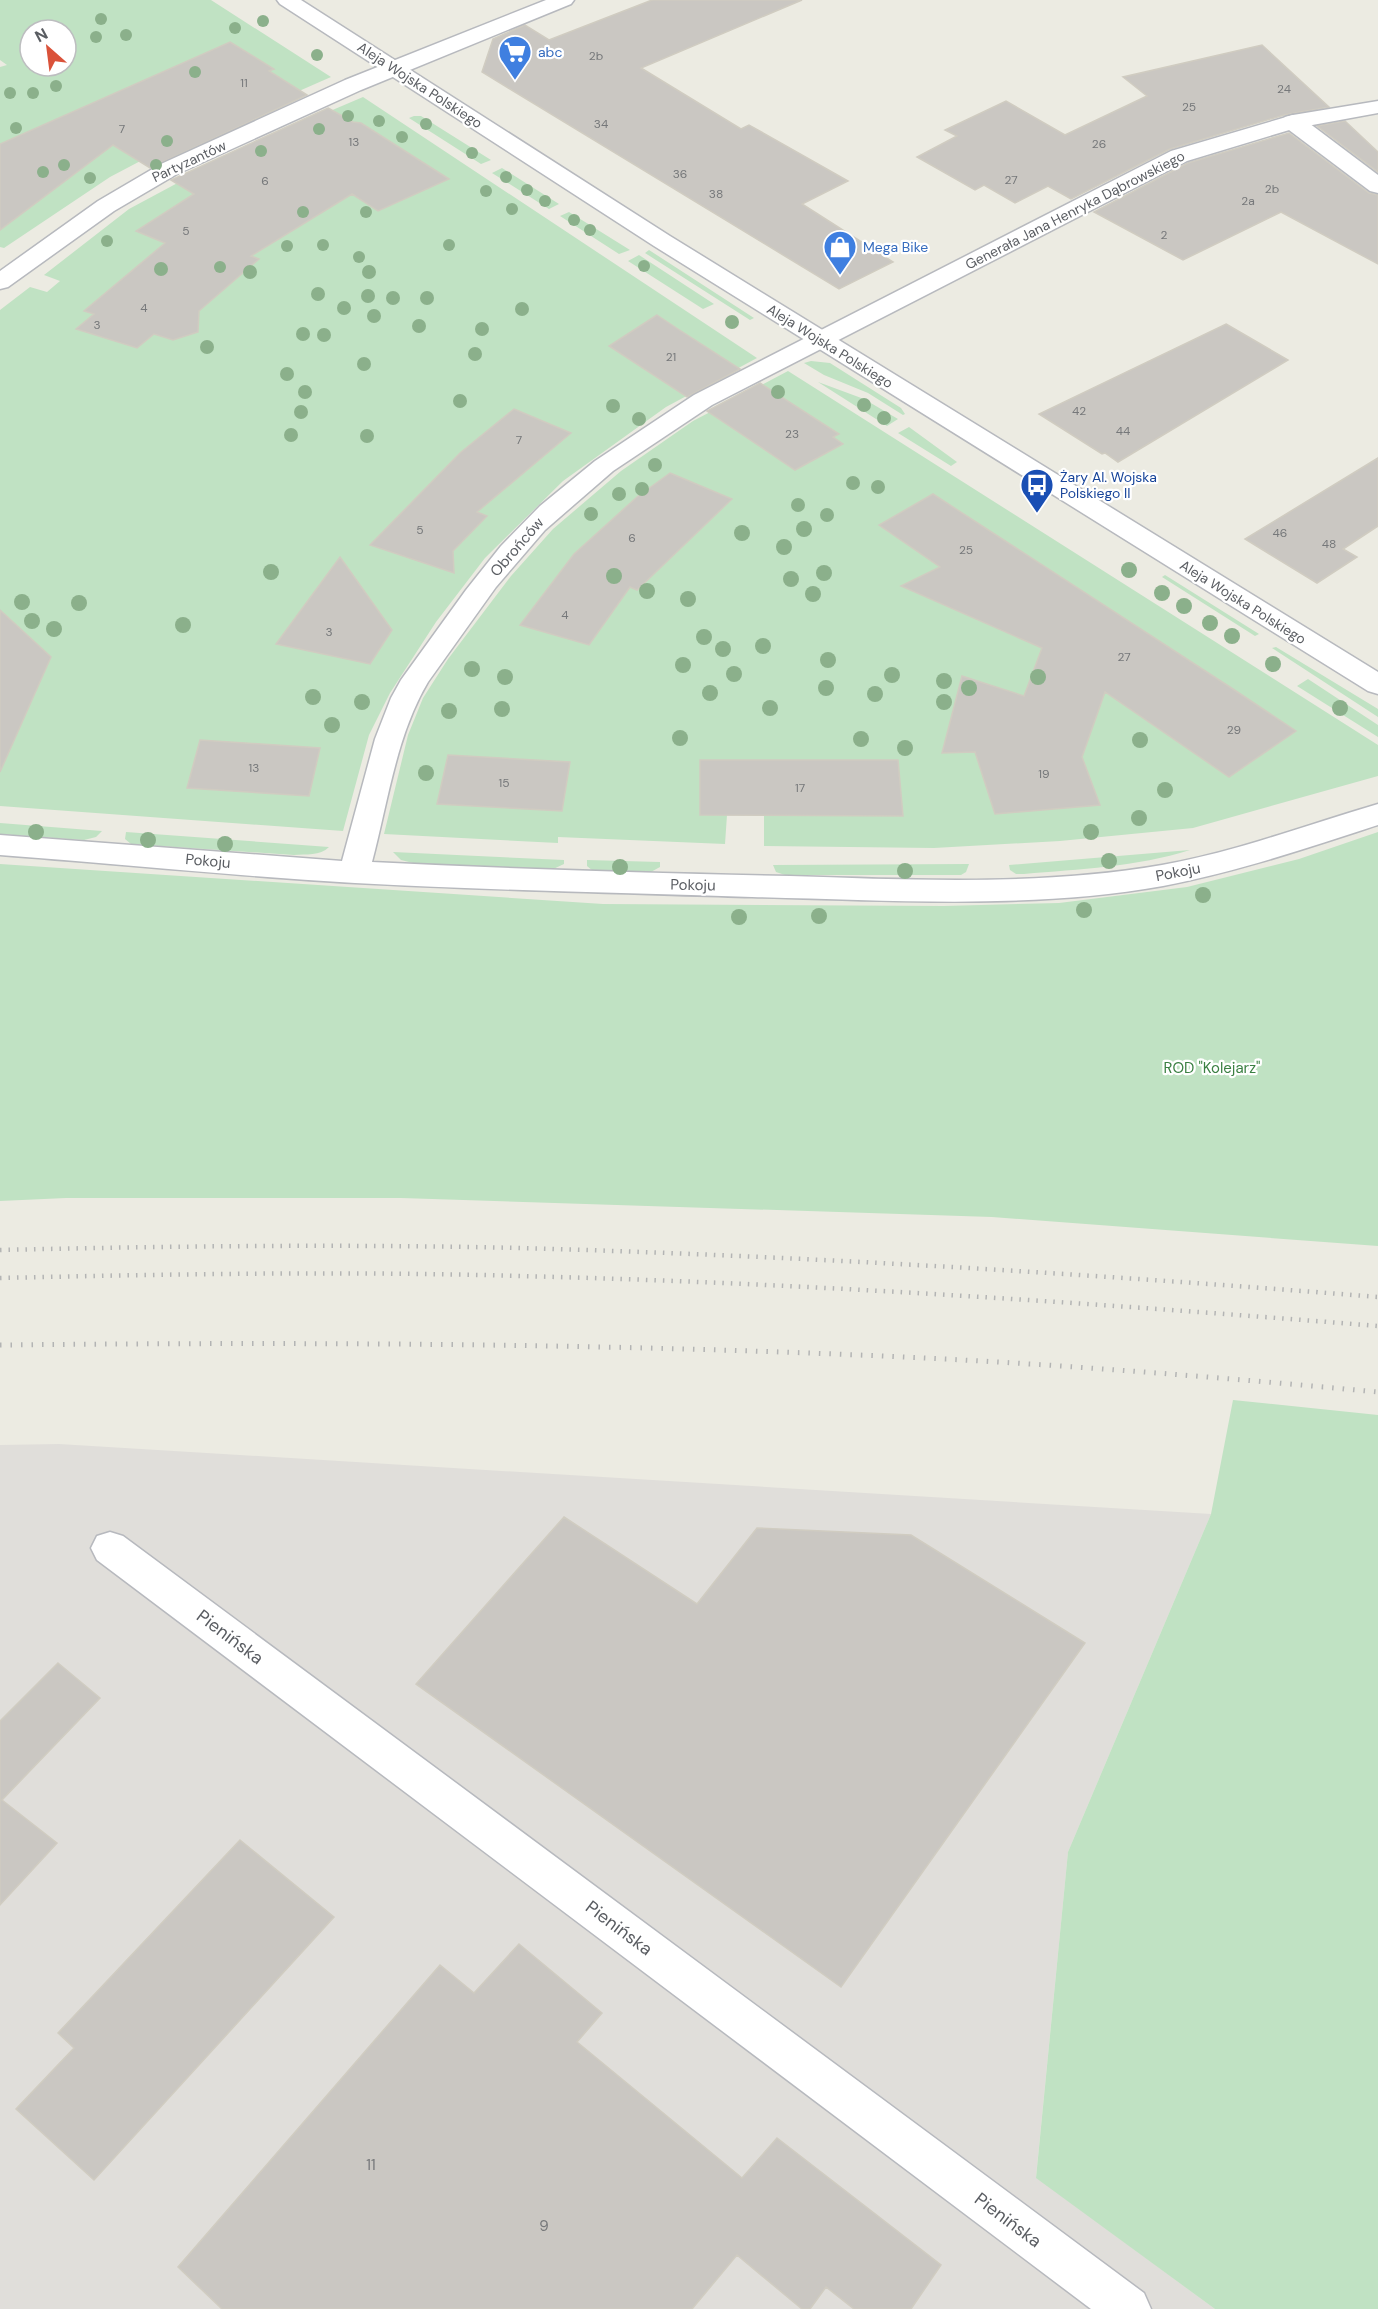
<svg xmlns="http://www.w3.org/2000/svg" width="1378" height="2309" viewBox="0 0 1378 2309" font-family="'DM Sans',sans-serif">
	<style>
		.industrial { fill: #e0deda }
		.green { fill: #c0e2c3; fill-rule: evenodd }
		.building { fill: #cac7c2; stroke: #d0ccc1; stroke-width: 1.5 }
		.lines { fill: none; stroke-linecap: round; stroke-linejoin: round }
		.service-casing { stroke: #b7b9be; stroke-width: 3 }
		.minor-casing { stroke: #b7b9be; stroke-width: 3 }
		.tertiary-casing { stroke: #b7b9be; stroke-width: 3 }
		.service { fill: #fff; fill-rule: evenodd }
		.minor { fill: #fff; fill-rule: evenodd }
		.tertiary { fill: #fff; fill-rule: evenodd }
		.rail-far1 { stroke: #b3b4b4; stroke-width: 4.5; stroke-dasharray: 1.5 7; stroke-linecap: butt }
		.rail { stroke: #b3b4b4; stroke-width: 5; stroke-dasharray: 1.5 9; stroke-linecap: butt }
		.tree { fill: #8bb08b }
		.labels { text-anchor: middle; stroke-width: 4.5; stroke-linejoin: round; paint-order: stroke }
		.number-label { font-size: 12px; fill: #76787a }
		.far-shop-label { font-size: 14px; fill: #366cbe; stroke: #fff; text-anchor: start }
		.far-street-label { font-size: 14px; fill: #5a5d62; stroke: #fff }
		.far-transit-label { font-size: 14px; fill: #164399; stroke: #fff; text-anchor: start }
		.street-label { font-size: 15px; fill: #5a5d62; stroke: #fff }
		.park-label { font-size: 15px; fill: #3b8043; stroke: #fff }
		.near-number-label { font-size: 15px; fill: #76787a }
		.near-street-label { font-size: 18px; fill: #5a5d62; stroke: #fff }
	</style>
	<rect width="100%" height="100%" fill="#ecebe2"/>
	<path class="industrial" d="M59,1444L1211,1514L1068,1852L1036,2177L1215,2309H0V1445Z"/>
	<path class="green" d="M0,0H211L331,77L148,157L110,177L4,248L0,247V67L7,65L0,60ZM30,30H66V66H30Z
		M363,97L757,358L666,407L563,481L485,558L436,622L390,693L369,735L343,831L0,806V310L30,287L47,292L60,281L44,275L129,209L239,150Z
		M414,116H421L491,160L481,164L409,118Z
		M502,168L559,204L549,209L492,173Z
		M569,212L630,250L619,254L560,216Z
		M649,250L754,318L750,320L645,253Z
		M639,255L714,304L703,309L628,261Z
		M811,361L830,363L901,408L905,414L903,415L868,393L824,375L804,363Z
		M788,371L1378,745V776L1193,828L1060,841L934,848L764,846V815H727L725,844L558,837V843L384,834L408,735L423,698L448,659L511,576L553,529L621,471L693,421Z
		M818,382L864,399L898,419L887,426Z
		M909,427L957,462L951,466L898,433Z
		M1165,575L1259,634L1255,636L1162,577Z
		M1276,647L1378,709V717L1272,648Z
		M1308,679L1378,725V737L1297,686Z
		M0,823L102,831L96,837L84,840L0,834Z
		M126,832L329,847C320,856 306,854 294,855L131,844L125,839Z
		M1378,832V1246L992,1217L401,1198H66L0,1201V864L603,904L944,906L1059,903L1187,887L1299,859Z
		M1190,850C1137,867 1079,869 1024,874H1016L1010,870L1009,865Z
		M393,852L564,860V864L549,871L417,864L401,860Z
		M587,860L660,862V867L649,873L593,871L587,866Z
		M969,864L966,872L961,875H785L776,872L773,865Z
		M1233,1400L1378,1415V2309H1215L1036,2178L1068,1852L1211,1514Z"/>
	<path class="building" d="M652,0H802L641,68L741,129L749,125L848,181L802,204L893,262L839,289L482,72L493,39L525,25L549,40Z
		M230,42L274,69L269,71L307,95L150,168L113,145L0,230V144Z
		M1262,45L1329,107L1284,115L1170,149L1071,199L1048,186L1015,203L984,185L975,190L917,157L957,136L945,130L1006,101L1065,135L1147,96L1123,77Z
		M328,108L353,122L361,123L449,179L378,211L352,194L251,256L259,259L199,311L198,332L173,340L154,334L137,348L76,329L94,314L84,311L165,243L136,231L194,194L171,180Z
		M1345,121L1378,152V172L1317,126Z
		M1289,133L1369,193L1378,195V264L1281,212L1183,260L1094,212L1188,163Z
		M657,315L678,329L740,369L687,397L609,346Z
		M1226,324L1288,360L1118,462L1105,453L1102,454L1039,414Z
		M760,383L839,434L833,437L843,444L795,470L707,411Z
		M514,409L571,433L477,512L487,516L453,551L454,573L370,545L460,453Z
		M1378,458V526L1343,549L1357,557L1317,583L1245,539Z
		M670,473L732,499L637,590L630,587L589,645L520,625L574,554L637,497Z
		M933,494L1233,689L1296,731L1229,777L1105,692L1082,757L1100,805L995,814L975,752L942,753L962,676L1024,696L1042,648L901,586L940,567L879,525Z
		M340,557L392,630L370,664L276,644Z
		M0,610L51,657L0,772Z
		M200,740L320,748L309,796L187,788Z
		M448,755L570,762L562,811L437,804Z
		M700,760H898L903,816L700,815Z
		M564,1517L697,1604L757,1528L911,1535L1085,1643L841,1987L416,1684Z
		M58,1663L100,1698L2,1800L57,1843L0,1905V1721Z
		M240,1840L334,1917L94,2180L16,2109L74,2048L58,2033Z
		M519,1944L602,2013L577,2042L742,2178L777,2138L941,2265L911,2309H854L826,2287L810,2309H802L737,2255L692,2309H222L178,2267L440,1965L474,1993Z"/>
	<g class="lines">
		<g class="service-casing">
			<path id="service" d="M1293,115L1301,117L1378,175V193L1370,191L1285,127L1282,122L1285,117Z"/>
		</g>
		<g class="minor-casing">
			<path id="minor" d="M546,0H574L571,4L361,90L177,174L114,211L8,287L0,289V271L98,201L161,164L345,80Z
				M1378,101V113L1296,128L1187,161L712,405L613,471L545,530L496,587L428,682C396,736 388,802 372,862C511,869 650,873 790,876C913,880 1040,886 1162,865C1236,852 1306,825 1378,804V825C1307,848 1237,872 1163,886C1029,910 888,900 752,897C620,893 487,890 355,883C236,876 118,864 0,855V835L342,861L375,739L391,698L401,680L466,590L501,546L540,506L595,461L694,395L1171,151L1293,115Z
				M110,1532L123,1536L1144,2293L1151,2309H1091L97,1560L91,1548L97,1536Z"/>
		</g>
		<g class="tertiary-casing">
			<path id="tertiary" d="M277,0H301L670,236L1378,672V694L1368,691L654,246L280,4Z"/>
		</g>
		<use href="#service" class="service"/>
		<use href="#minor" class="minor"/>
		<use href="#tertiary" class="tertiary"/>
		<path class="rail-far1" d="M0,1250C173,1246 347,1244 520,1248C806,1256 1092,1274 1378,1297
			M0,1278C173,1274 347,1271 520,1276C807,1283 1092,1303 1378,1326"/>
		<path class="rail" d="M0,1345C287,1342 573,1343 859,1355C1033,1362 1205,1376 1378,1392"/>
	</g>
	<g class="tree">
		<circle cx="101" cy="19" r="6"/>
		<circle cx="263" cy="21" r="6"/>
		<circle cx="235" cy="28" r="6"/>
		<circle cx="126" cy="35" r="6"/>
		<circle cx="96" cy="37" r="6"/>
		<circle cx="317" cy="55" r="6"/>
		<circle cx="195" cy="72" r="6"/>
		<circle cx="56" cy="86" r="6"/>
		<circle cx="10" cy="93" r="6"/>
		<circle cx="33" cy="93" r="6"/>
		<circle cx="348" cy="116" r="6"/>
		<circle cx="379" cy="121" r="6"/>
		<circle cx="426" cy="124" r="6"/>
		<circle cx="16" cy="128" r="6"/>
		<circle cx="319" cy="129" r="6"/>
		<circle cx="402" cy="137" r="6"/>
		<circle cx="167" cy="141" r="6"/>
		<circle cx="261" cy="151" r="6"/>
		<circle cx="472" cy="153" r="6"/>
		<circle cx="64" cy="165" r="6"/>
		<circle cx="156" cy="165" r="6"/>
		<circle cx="43" cy="172" r="6"/>
		<circle cx="506" cy="177" r="6"/>
		<circle cx="90" cy="178" r="6"/>
		<circle cx="527" cy="190" r="6"/>
		<circle cx="486" cy="191" r="6"/>
		<circle cx="545" cy="201" r="6"/>
		<circle cx="512" cy="209" r="6"/>
		<circle cx="303" cy="212" r="6"/>
		<circle cx="366" cy="212" r="6"/>
		<circle cx="574" cy="220" r="6"/>
		<circle cx="590" cy="230" r="6"/>
		<circle cx="107" cy="241" r="6"/>
		<circle cx="323" cy="245" r="6"/>
		<circle cx="449" cy="245" r="6"/>
		<circle cx="287" cy="246" r="6"/>
		<circle cx="359" cy="257" r="6"/>
		<circle cx="644" cy="266" r="6"/>
		<circle cx="220" cy="267" r="6"/>
		<circle cx="161" cy="269" r="7"/>
		<circle cx="250" cy="272" r="7"/>
		<circle cx="369" cy="272" r="7"/>
		<circle cx="318" cy="294" r="7"/>
		<circle cx="368" cy="296" r="7"/>
		<circle cx="393" cy="298" r="7"/>
		<circle cx="427" cy="298" r="7"/>
		<circle cx="344" cy="308" r="7"/>
		<circle cx="522" cy="309" r="7"/>
		<circle cx="374" cy="316" r="7"/>
		<circle cx="732" cy="322" r="7"/>
		<circle cx="419" cy="326" r="7"/>
		<circle cx="482" cy="329" r="7"/>
		<circle cx="303" cy="334" r="7"/>
		<circle cx="324" cy="335" r="7"/>
		<circle cx="207" cy="347" r="7"/>
		<circle cx="475" cy="354" r="7"/>
		<circle cx="364" cy="364" r="7"/>
		<circle cx="287" cy="374" r="7"/>
		<circle cx="305" cy="392" r="7"/>
		<circle cx="778" cy="392" r="7"/>
		<circle cx="460" cy="401" r="7"/>
		<circle cx="864" cy="405" r="7"/>
		<circle cx="613" cy="406" r="7"/>
		<circle cx="301" cy="412" r="7"/>
		<circle cx="884" cy="418" r="7"/>
		<circle cx="639" cy="419" r="7"/>
		<circle cx="291" cy="435" r="7"/>
		<circle cx="367" cy="436" r="7"/>
		<circle cx="655" cy="465" r="7"/>
		<circle cx="853" cy="483" r="7"/>
		<circle cx="878" cy="487" r="7"/>
		<circle cx="642" cy="489" r="7"/>
		<circle cx="619" cy="494" r="7"/>
		<circle cx="798" cy="505" r="7"/>
		<circle cx="591" cy="514" r="7"/>
		<circle cx="827" cy="515" r="7"/>
		<circle cx="804" cy="529" r="8"/>
		<circle cx="742" cy="533" r="8"/>
		<circle cx="784" cy="547" r="8"/>
		<circle cx="1129" cy="570" r="8"/>
		<circle cx="271" cy="572" r="8"/>
		<circle cx="824" cy="573" r="8"/>
		<circle cx="614" cy="576" r="8"/>
		<circle cx="791" cy="579" r="8"/>
		<circle cx="647" cy="591" r="8"/>
		<circle cx="1162" cy="593" r="8"/>
		<circle cx="813" cy="594" r="8"/>
		<circle cx="688" cy="599" r="8"/>
		<circle cx="22" cy="602" r="8"/>
		<circle cx="79" cy="603" r="8"/>
		<circle cx="1184" cy="606" r="8"/>
		<circle cx="32" cy="621" r="8"/>
		<circle cx="1210" cy="623" r="8"/>
		<circle cx="183" cy="625" r="8"/>
		<circle cx="54" cy="629" r="8"/>
		<circle cx="1232" cy="636" r="8"/>
		<circle cx="704" cy="637" r="8"/>
		<circle cx="763" cy="646" r="8"/>
		<circle cx="723" cy="649" r="8"/>
		<circle cx="828" cy="660" r="8"/>
		<circle cx="1273" cy="664" r="8"/>
		<circle cx="683" cy="665" r="8"/>
		<circle cx="472" cy="669" r="8"/>
		<circle cx="734" cy="674" r="8"/>
		<circle cx="892" cy="675" r="8"/>
		<circle cx="505" cy="677" r="8"/>
		<circle cx="1038" cy="677" r="8"/>
		<circle cx="944" cy="681" r="8"/>
		<circle cx="826" cy="688" r="8"/>
		<circle cx="969" cy="688" r="8"/>
		<circle cx="710" cy="693" r="8"/>
		<circle cx="875" cy="694" r="8"/>
		<circle cx="313" cy="697" r="8"/>
		<circle cx="362" cy="702" r="8"/>
		<circle cx="944" cy="702" r="8"/>
		<circle cx="770" cy="708" r="8"/>
		<circle cx="1340" cy="708" r="8"/>
		<circle cx="502" cy="709" r="8"/>
		<circle cx="449" cy="711" r="8"/>
		<circle cx="332" cy="725" r="8"/>
		<circle cx="680" cy="738" r="8"/>
		<circle cx="861" cy="739" r="8"/>
		<circle cx="1140" cy="740" r="8"/>
		<circle cx="905" cy="748" r="8"/>
		<circle cx="426" cy="773" r="8"/>
		<circle cx="1165" cy="790" r="8"/>
		<circle cx="1139" cy="818" r="8"/>
		<circle cx="36" cy="832" r="8"/>
		<circle cx="1091" cy="832" r="8"/>
		<circle cx="148" cy="840" r="8"/>
		<circle cx="225" cy="844" r="8"/>
		<circle cx="1109" cy="861" r="8"/>
		<circle cx="620" cy="867" r="8"/>
		<circle cx="905" cy="871" r="8"/>
		<circle cx="1203" cy="895" r="8"/>
		<circle cx="1084" cy="910" r="8"/>
		<circle cx="819" cy="916" r="8"/>
		<circle cx="739" cy="917" r="8"/>
	</g>
	<defs>
		<g id="supermarket-pin" transform="scale(1.725)"><path d="M0 17L-7.5 6A9.5 9.5 0 1 1 7.5 6Z" fill="#3f7fe0" stroke="#fff"/><path d="M-6-5.5h2.5l.6 2H6L4.5 2H-2.5L-4.4-4H-6ZM-1.5 3.2a1.3 1.3 0 1 0 .1 0ZM3 3.2a1.3 1.3 0 1 0 .1 0Z" fill="#fff"/></g>
		<g id="shop-pin" transform="scale(1.725)"><path d="M0 17L-7.5 6A9.5 9.5 0 1 1 7.5 6Z" fill="#3f7fe0" stroke="#fff"/><path d="M-5-2.5h2.3a2.7 3.5 0 0 1 5.4 0H5L5.5 6h-11ZM-1.5-2.5h3a1.5 2.3 0 0 0-3 0Z" fill="#fff"/></g>
		<g id="bus-pin" transform="scale(1.725)"><path d="M0 17L-7.5 6A9.5 9.5 0 1 1 7.5 6Z" fill="#1a4fb4" stroke="#fff"/><path d="M-5-6H5V4H4V6H2V4H-2V6H-4V4H-5ZM-3.5-4V0h7V-4ZM-3.5 1.2v1.5H-2V1.2ZM2 1.2v1.5H3.5V1.2Z" fill="#fff"/></g>
	</defs>
	<g fill-rule="evenodd">
		<use href="#supermarket-pin" x="515" y="52"/>
		<use href="#shop-pin" x="840" y="247"/>
		<use href="#bus-pin" x="1037" y="485"/>
	</g>
	<g class="labels">
		<g class="number-label">
			<text x="596" y="60">2b</text>
			<text x="244" y="87">11</text>
			<text x="1284" y="93">24</text>
			<text x="1189" y="111">25</text>
			<text x="601" y="128">34</text>
			<text x="122" y="133">7</text>
			<text x="354" y="146">13</text>
			<text x="1099" y="148">26</text>
			<text x="680" y="178">36</text>
			<text x="1011" y="184">27</text>
			<text x="265" y="185">6</text>
			<text x="1272" y="193">2b</text>
			<text x="716" y="198">38</text>
			<text x="1248" y="205">2a</text>
			<text x="186" y="235">5</text>
			<text x="1164" y="239">2</text>
			<text x="144" y="312">4</text>
			<text x="97" y="329">3</text>
			<text x="671" y="361">21</text>
			<text x="1079" y="415">42</text>
			<text x="1123" y="435">44</text>
			<text x="792" y="438">23</text>
			<text x="519" y="444">7</text>
			<text x="420" y="534">5</text>
			<text x="1280" y="537">46</text>
			<text x="632" y="542">6</text>
			<text x="1329" y="548">48</text>
			<text x="966" y="554">25</text>
			<text x="565" y="619">4</text>
			<text x="329" y="636">3</text>
			<text x="1124" y="661">27</text>
			<text x="1234" y="734">29</text>
			<text x="254" y="772">13</text>
			<text x="1044" y="778">19</text>
			<text x="504" y="787">15</text>
			<text x="800" y="792">17</text>
		</g>
		<g class="far-shop-label">
			<text x="538" y="57">abc</text>
			<text x="863" y="252">Mega Bike</text>
		</g>
		<g class="far-street-label">
			<text transform="translate(420 85) rotate(33)" y="5">Aleja Wojska Polskiego</text>
			<text transform="translate(189 161) rotate(-25)" y="5">Partyzantów</text>
			<text transform="translate(1075 210) rotate(-27)" y="5">Generała Jana Henryka Dąbrowskiego</text>
			<text transform="translate(830 346) rotate(32)" y="5">Aleja Wojska Polskiego</text>
			<text transform="translate(1243 602) rotate(32)" y="5">Aleja Wojska Polskiego</text>
		</g>
		<g class="far-transit-label">
			<text x="1060" y="482">Żary Al. Wojska<tspan x="1060" dy="16">Polskiego II</tspan></text>
		</g>
		<g class="street-label">
			<text transform="translate(517 547) rotate(-49)" y="5">Obrońców</text>
			<text transform="translate(208 861) rotate(5)" y="5">Pokoju</text>
			<text transform="translate(1178 872) rotate(-11)" y="5">Pokoju</text>
			<text transform="translate(693 885) rotate(1)" y="5">Pokoju</text>
		</g>
		<g class="park-label">
			<text x="1212" y="1073">ROD "Kolejarz"</text>
		</g>
		<g class="near-number-label">
			<text x="371" y="2170">11</text>
			<text x="544" y="2231">9</text>
		</g>
		<g class="near-street-label">
			<text transform="translate(230 1637) rotate(37)" y="6">Pienińska</text>
			<text transform="translate(619 1928) rotate(37)" y="6">Pienińska</text>
			<text transform="translate(1008 2220) rotate(37)" y="6">Pienińska</text>
		</g>
	</g>
	<g transform="translate(48 48) rotate(332)"><circle r="28" fill="#ffffff" stroke="#bdbec0" stroke-width="1.5"/>
	<path d="M0-4.5L10 22L0 15L-10 22Z" fill="#da523a"/>
	<text y="-9" font-size="16" font-weight="bold" text-anchor="middle" fill="#5a5d62">N</text>
	</g>
</svg>
